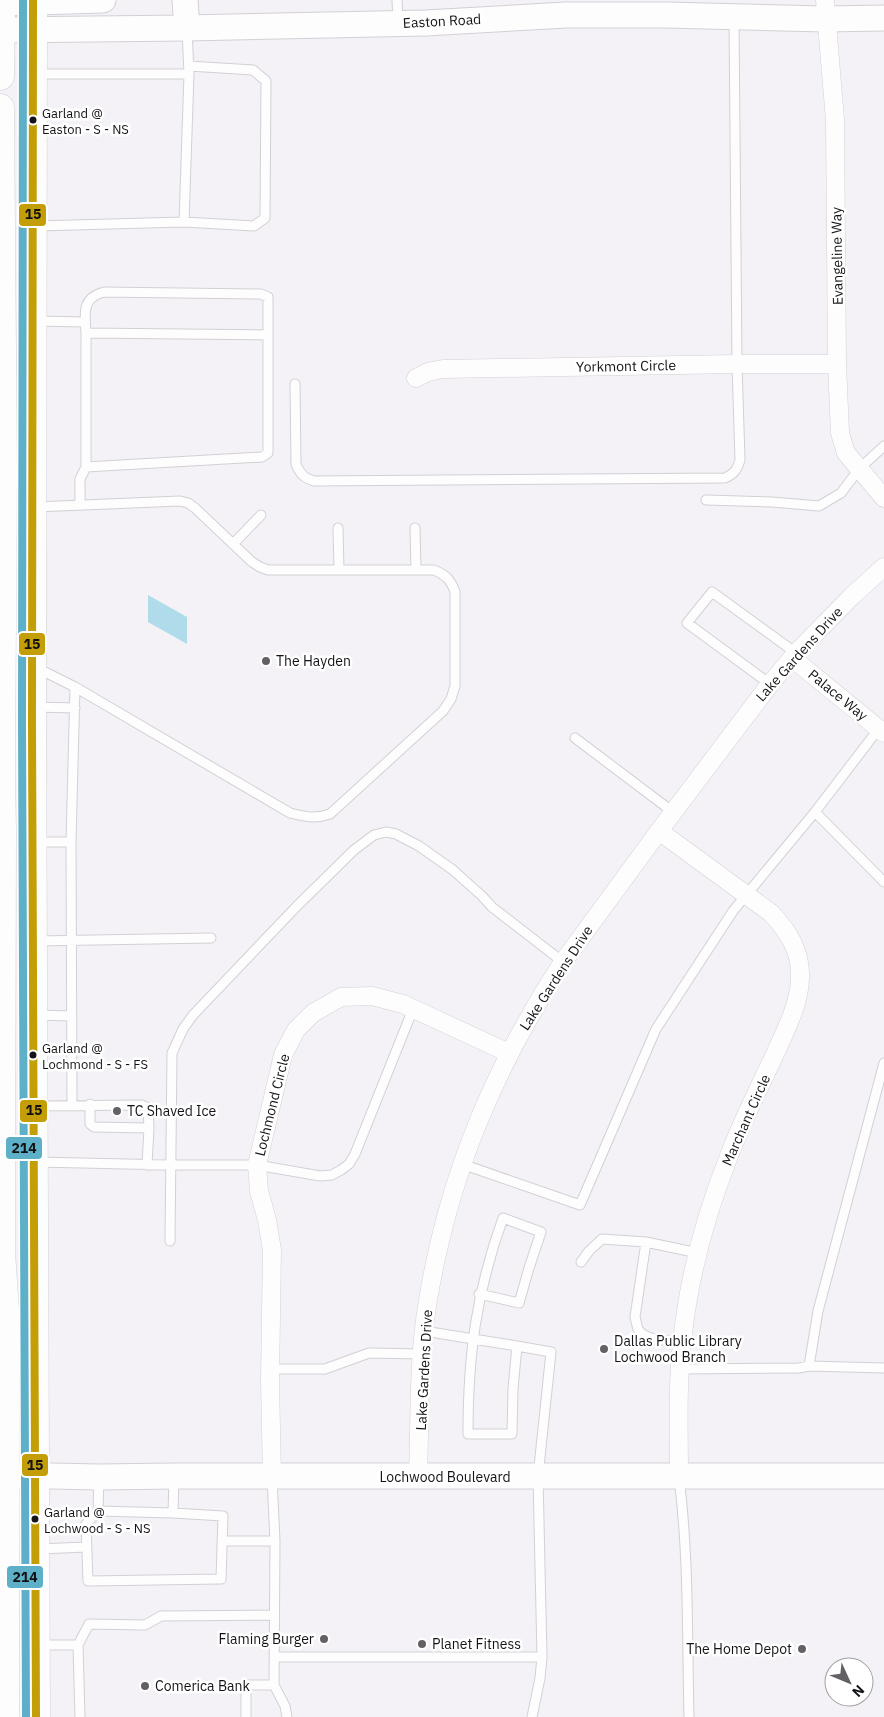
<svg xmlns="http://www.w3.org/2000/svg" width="884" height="1717" viewBox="0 0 884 1717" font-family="'IBM Plex Sans',sans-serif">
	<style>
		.water { fill: #b0dbea }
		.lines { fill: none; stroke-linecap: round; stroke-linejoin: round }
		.lane-casing { stroke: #d2d0d4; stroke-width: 11 }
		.street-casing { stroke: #d2d0d4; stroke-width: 19 }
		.secondary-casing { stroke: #d2d0d4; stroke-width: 27 }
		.primary-casing { stroke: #d2d0d4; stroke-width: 29 }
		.lane { stroke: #fdfdfe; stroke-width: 9 }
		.street { stroke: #fdfdfe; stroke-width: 18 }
		.secondary { stroke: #fdfdfe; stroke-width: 25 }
		.primary { stroke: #fdfdfe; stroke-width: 28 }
		.bus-1-casing { stroke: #fff; stroke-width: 11 }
		.bus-2-casing { stroke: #fff; stroke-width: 11 }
		.bus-1 { stroke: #c49e06; stroke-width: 8 }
		.bus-2 { stroke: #5eb0c8; stroke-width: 8 }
		.bus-dot { fill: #151317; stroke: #fff; stroke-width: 2 }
		.poi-dot { fill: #636165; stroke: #fff; stroke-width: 2 }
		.labels { text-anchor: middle; stroke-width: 5; stroke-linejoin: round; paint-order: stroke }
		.bus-label { font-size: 13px; fill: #151317; stroke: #fff; text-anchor: start }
		.street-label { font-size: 14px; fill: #151317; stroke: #fff }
		.poi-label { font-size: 14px; fill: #151317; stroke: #fff; text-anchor: start }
		.line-badge { stroke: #fff; stroke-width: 2 }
		.pale-badge-label { font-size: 14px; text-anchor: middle; font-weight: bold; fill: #111 }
	</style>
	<rect width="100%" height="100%" fill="#f4f2f7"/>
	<path class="water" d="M148,595L187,617V644L148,622Z"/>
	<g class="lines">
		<g class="lane-casing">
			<path id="lane" d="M397,0L398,22
				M37,74H189
				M184,222L254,226L265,218L266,81L253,70L189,66
				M36,226L184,222L189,74L187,29
				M35,321L85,322
				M86,333C85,314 81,298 104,292L261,294L268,297V335
				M295,384L296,464C300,474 304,478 314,481L725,478C734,474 737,470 740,460L737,364L734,18
				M706,500L772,502L819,506L841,493L859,469L884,446
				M80,505V479L86,467V333L268,335V453L262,457L86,467
				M35,507L180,501L188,503L195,508L252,562L260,567L268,570H434C446,575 451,580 455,592V686L451,699L443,711L330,814C316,819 305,817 290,813L75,687L37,668
				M338,528L339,570
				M415,528L416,570
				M233,544L261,515
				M770,684L687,623L712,592L796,653
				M35,707L75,708
				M575,738L673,812
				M815,812L884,882
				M34,842H71
				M36,941L211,938
				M35,1015L72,1016
				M72,1104L71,842L75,687
				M90,1104V1124L94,1127L149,1128
				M36,1106L142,1105L148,1108L149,1128L147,1165
				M37,1162L171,1165H257L320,1176L332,1175L341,1170L349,1164L355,1154L413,1009
				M462,1164L580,1205L656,1029L733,911L815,812L880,727
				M170,1241L172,1053L183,1029L193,1015L297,906L354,850L374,835L386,832L396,834L419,846L453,870L482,896L492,907L563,962
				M646,1242L635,1317C636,1321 637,1326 638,1329C646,1342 669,1340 682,1342
				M581,1262L589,1251L602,1239L646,1242L698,1253
				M479,1294L519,1303L529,1268L541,1232L503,1218C476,1293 468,1355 468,1434H512L513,1389L517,1346L551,1352L538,1476L542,1657
				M424,1331L517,1346
				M809,1366L884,1368
				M270,1369H325L369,1353L422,1354
				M680,1369L799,1368L809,1366L818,1311L884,1063
				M99,1477L98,1511L86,1524L88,1581L221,1579L223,1516L173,1513L174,1478
				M272,1477L275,1541L274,1685L285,1706L287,1717
				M679,1478C689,1557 687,1637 689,1717
				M98,1511L173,1513
				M222,1541H275
				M39,1549L86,1547
				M39,1645H78
				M275,1657H542L540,1678L532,1717
				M80,1717L78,1645L89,1624L145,1625L161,1616L274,1615
				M246,1717V1685H274"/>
		</g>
		<g class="street-casing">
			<path id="street" d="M825,0L835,120L837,364L840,433L846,453L884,498
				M416,378L428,372L443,369L737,364H837
				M792,658L884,733
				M659,831L771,913C788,931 801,951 800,977C800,1003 786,1029 776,1052C760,1086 742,1121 729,1156C706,1214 688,1281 682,1343C677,1387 679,1432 679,1476
				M272,1477L270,1381L272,1250L267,1220L259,1191L257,1165L283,1055L296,1030L313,1013L341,997L372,996L403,1004L509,1053
				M418,1477C420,1418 418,1358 428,1300C449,1174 494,1068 563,962L659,831L770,684L796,653L852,596L884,567"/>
		</g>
		<g class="secondary-casing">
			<path id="secondary" d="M185,0L187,28
				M0,3L103,0
				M0,30L187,28L426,23L566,15H667L825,19L884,18
				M6,1475L99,1477L174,1476H884"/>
		</g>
		<g class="primary-casing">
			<path id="primary" d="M33,0L32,723L36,1717
				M0,76L1,0
				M0,108L3,472L1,773L2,830L1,1253L5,1310V1717"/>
		</g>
		<use href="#lane" class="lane"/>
		<use href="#street" class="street"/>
		<use href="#secondary" class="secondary"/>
		<use href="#primary" class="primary"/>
		<g class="bus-1-casing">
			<path id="bus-1" d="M33,0L32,723L36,1717"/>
		</g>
		<g class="bus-2-casing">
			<path id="bus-2" d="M23,0L22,723L26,1717"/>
		</g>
		<use href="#bus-1" class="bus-1"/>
		<use href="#bus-2" class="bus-2"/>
	</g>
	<g class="bus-dot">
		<circle cx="33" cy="120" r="4.5"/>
		<circle cx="33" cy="1055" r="4.5"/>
		<circle cx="35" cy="1519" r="4.5"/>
	</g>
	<g class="poi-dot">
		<circle cx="266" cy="661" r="5"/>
		<circle cx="117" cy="1111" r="5"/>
		<circle cx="604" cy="1349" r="5"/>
		<circle cx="324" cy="1639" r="5"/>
		<circle cx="422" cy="1644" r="5"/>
		<circle cx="802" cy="1649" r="5"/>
		<circle cx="145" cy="1686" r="5"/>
	</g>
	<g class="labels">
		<g class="bus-label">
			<text x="42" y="118">Garland @<tspan x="42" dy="16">Easton - S - NS</tspan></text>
			<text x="42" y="1053">Garland @<tspan x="42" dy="16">Lochmond - S - FS</tspan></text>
			<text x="44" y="1517">Garland @<tspan x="44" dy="16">Lochwood - S - NS</tspan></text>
		</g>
		<g class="street-label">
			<text transform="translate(442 21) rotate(-3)" y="5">Easton Road</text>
			<text transform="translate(837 256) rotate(-91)" y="5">Evangeline Way</text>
			<text transform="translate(626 366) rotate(-1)" y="5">Yorkmont Circle</text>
			<text transform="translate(799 654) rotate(-48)" y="5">Lake Gardens Drive</text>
			<text transform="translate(838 695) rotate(39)" y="5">Palace Way</text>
			<text transform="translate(556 978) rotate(-57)" y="5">Lake Gardens Drive</text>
			<text transform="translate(272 1105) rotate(-76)" y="5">Lochmond Circle</text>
			<text transform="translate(746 1120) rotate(-66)" y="5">Marchant Circle</text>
			<text transform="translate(424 1370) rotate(-87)" y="5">Lake Gardens Drive</text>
			<text x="445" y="1482">Lochwood Boulevard</text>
		</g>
		<g class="poi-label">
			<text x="276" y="666">The Hayden</text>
			<text x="127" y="1116">TC Shaved Ice</text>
			<text x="614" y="1346">Dallas Public Library<tspan x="614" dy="16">Lochwood Branch</tspan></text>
			<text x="314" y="1644" text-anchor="end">Flaming Burger</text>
			<text x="432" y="1649">Planet Fitness</text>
			<text x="792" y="1654" text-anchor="end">The Home Depot</text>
			<text x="155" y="1691">Comerica Bank</text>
		</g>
	</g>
	<g class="line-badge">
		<rect x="18" y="203" width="29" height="24" rx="5" fill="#c49e06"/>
		<rect x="18" y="632" width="28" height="24" rx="5" fill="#c49e06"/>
		<rect x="19" y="1099" width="29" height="24" rx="5" fill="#c49e06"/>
		<rect x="5" y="1136" width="38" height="24" rx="5" fill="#5eb0c8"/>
		<rect x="21" y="1453" width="28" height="24" rx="5" fill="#c49e06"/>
		<rect x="6" y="1565" width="38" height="24" rx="5" fill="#5eb0c8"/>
	</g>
	<g class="pale-badge-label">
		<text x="33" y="219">15</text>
		<text x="32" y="649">15</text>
		<text x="34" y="1115">15</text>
		<text x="24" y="1153">214</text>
		<text x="35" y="1470">15</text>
		<text x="25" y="1582">214</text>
	</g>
	<g transform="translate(849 1682) rotate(134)"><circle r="24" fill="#ffffff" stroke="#a1a1a2"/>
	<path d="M0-4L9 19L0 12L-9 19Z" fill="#636165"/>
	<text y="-8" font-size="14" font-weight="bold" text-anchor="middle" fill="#151317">N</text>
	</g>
</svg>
